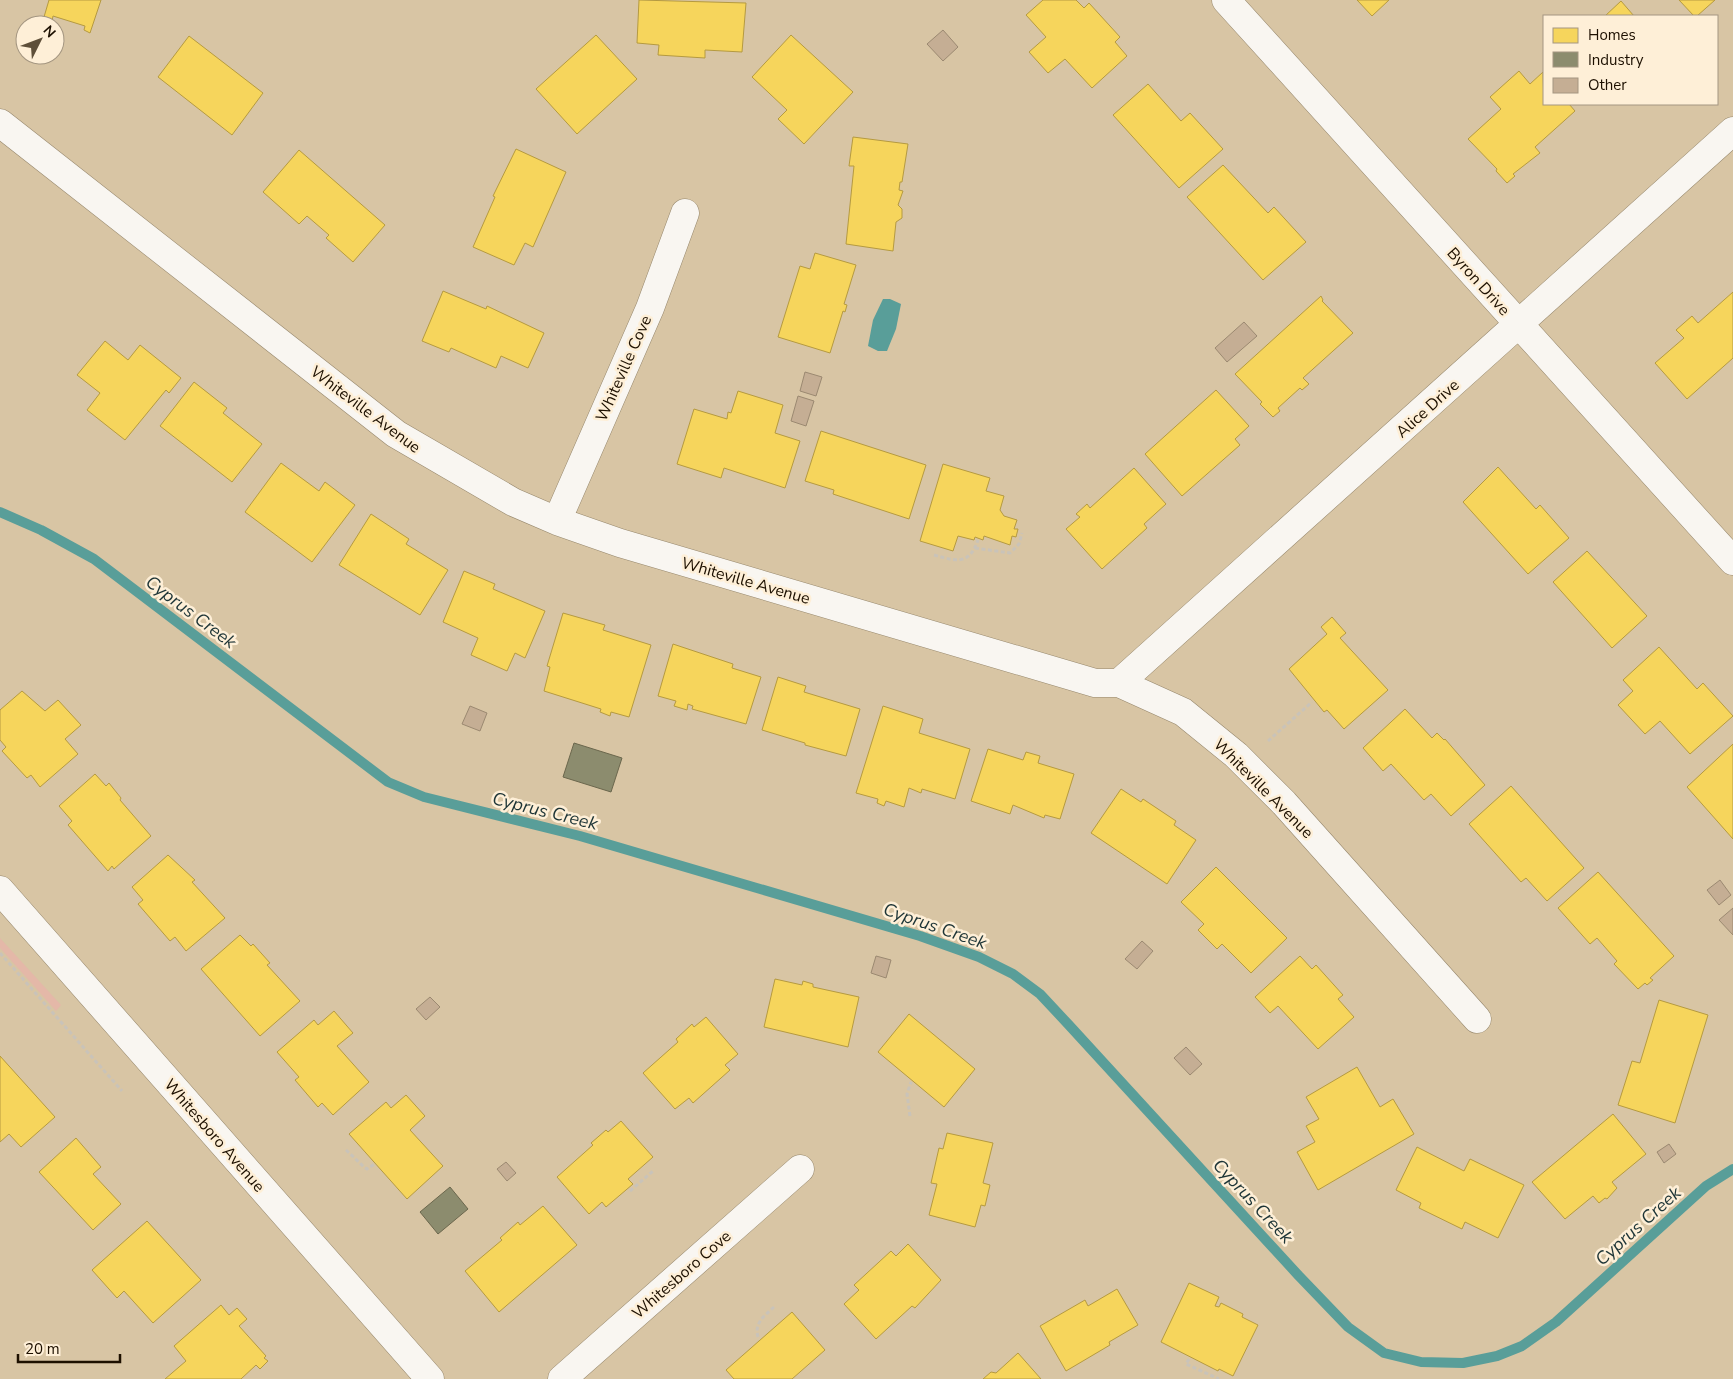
<svg xmlns="http://www.w3.org/2000/svg" width="1733" height="1379" viewBox="0 0 1733 1379" font-family="'Nunito Sans',sans-serif">
	<style>
		.green { fill: #e4b8a8 }
		.water { fill: #599e99 }
		.homes { fill: #f6d55c; stroke: #b59a40 }
		.industry { fill: #8c8c6e; stroke: #6b674d }
		.lines { fill: none; stroke-linecap: round; stroke-linejoin: round }
		.stream { stroke: #599e99; stroke-width: 10 }
		.building { fill: #c5ae94; stroke: #9b8971 }
		.street-casing { stroke: #96876c; stroke-width: 29 }
		.path { stroke: #c9c3b9; stroke-width: 3; stroke-dasharray: 4 2.5; stroke-linecap: butt }
		.street { stroke: #f9f6f1; stroke-width: 28 }
		.labels { text-anchor: middle; stroke-width: 5; stroke-linejoin: round; paint-order: stroke }
		.street-label { font-size: 16px; fill: #1d1000; stroke: #feefd7 }
		.water-label { font-size: 18px; font-style: italic; fill: #1d3436; stroke: #feefd7 }
	</style>
	<rect width="100%" height="100%" fill="#d8c5a4"/>
	<path class="green" d="M0,938L61,1005L56,1011L0,948Z"/>
	<path class="water" d="M883,299H890L901,304L896,329L887,351H878L868,346L873,320Z"/>
	<path class="homes" d="M49,0H101L90,33L84,30L85,26L53,16L52,21L44,17Z
		M639,0L746,3L742,52L705,50V58L658,55L659,45L637,43Z
		M1043,0H1076L1084,8L1089,3L1120,37L1115,42L1127,56L1092,88L1065,59L1048,73L1029,52L1046,37L1026,15Z
		M1357,0H1389L1372,16Z
		M1679,0H1715L1697,16H1694Z
		M1621,1L1634,16H1605Z
		M596,35L637,79L577,134L536,89Z
		M791,35L853,92L804,144L778,119L787,110L752,77Z
		M189,36L263,93L232,135L158,77Z
		M1519,71L1530,84L1543,72L1544,104H1569L1575,111L1535,147L1540,153L1513,174L1515,176L1507,183L1496,171L1497,169L1468,139L1501,109L1490,97Z
		M1148,84L1181,121L1190,113L1223,149L1179,188L1113,115Z
		M853,137L908,144L902,182H900L899,190L903,191L898,205L902,209V218L896,222L893,251L846,244L854,166H849Z
		M516,149L566,172L533,247L525,243L514,265L473,247L495,197L493,196Z
		M299,150L385,225L353,262L326,238L329,235L307,216L299,224L263,192Z
		M1223,165L1268,213L1274,207L1306,242L1263,280L1187,197Z
		M815,253L856,265L844,304L847,305L845,312L843,311L830,353L778,337L800,266L810,269Z
		M443,291L486,309L487,306L544,333L528,368L501,356L496,368L451,348L449,352L422,341Z
		M1733,292V358L1687,399L1655,363L1684,338L1676,330L1692,316L1698,323Z
		M1321,296L1323,300L1322,301L1353,333L1303,378L1309,384L1302,390L1300,388L1278,408L1280,411L1273,417L1260,404L1262,402L1235,374Z
		M105,341L128,360L140,345L181,378L169,393L166,390L125,440L87,410L100,393L77,375Z
		M194,382L227,408L223,413L262,444L232,482L160,426Z
		M1216,390L1249,426L1235,439L1240,445L1182,496L1145,454Z
		M738,391L783,405L775,433L800,441L785,488L724,468L721,478L677,464L694,409L727,419L728,412L731,413Z
		M821,431L926,465L909,519L833,494L834,490L805,481Z
		M281,463L319,491L325,482L355,505L312,562L245,512Z
		M943,464L990,478L986,491L1004,496L1000,510L1004,516L1017,520L1014,529H1018L1016,537L1012,536L1010,545L984,536L983,540L975,537L974,540L958,536L953,551L920,541Z
		M1498,467L1536,509L1540,505L1569,538L1528,574L1463,502Z
		M1134,468L1166,504L1144,524L1147,528L1102,569L1066,529L1080,517L1076,514L1087,504L1090,508Z
		M371,514L409,539L406,544L448,570L420,615L339,565Z
		M1587,551L1647,616L1612,648L1553,582Z
		M464,571L495,584L493,589L545,611L525,658L515,653L507,671L471,655L478,638L443,622Z
		M563,613L605,625L603,630L651,645L629,717L611,712L610,716L600,712L601,709L544,691L550,667L547,666Z
		M1332,617L1346,633L1340,638L1388,690L1344,729L1327,710L1324,712L1289,669L1327,634L1321,627Z
		M673,644L733,664L732,668L761,677L746,724L692,709L693,706L688,704L687,710L674,706L676,701L658,696Z
		M1659,647L1697,689L1703,683L1733,716L1690,754L1660,721L1645,734L1618,705L1633,691L1623,680Z
		M778,677L806,686L804,692L860,709L846,756L805,745V743L762,730Z
		M22,691L45,711L58,700L81,725L65,739L78,754L40,787L31,775L27,778L2,751L6,747L0,740V710Z
		M883,706L923,719L919,733L970,749L955,799L922,789L921,793L909,788L904,807L886,801L884,806L877,803L878,799L856,793Z
		M1405,709L1432,738L1437,733L1444,740L1445,739L1485,785L1451,816L1431,794L1424,800L1391,764L1383,771L1363,748Z
		M1733,744V839L1687,787Z
		M988,749L1023,760L1026,752L1040,756L1038,763L1074,774L1060,819L1045,815L1044,818L1013,805L1010,814L971,801Z
		M95,774L106,786L109,783L121,798L120,800L151,836L114,869L112,866L108,871L68,825L72,821L59,806Z
		M1511,786L1584,868L1547,901L1526,878L1521,882L1469,824Z
		M1121,789L1141,802L1143,799L1176,821L1174,825L1196,840L1167,884L1091,833Z
		M168,855L195,880L192,882L225,918L186,951L175,937L170,941L138,904L143,900L132,887Z
		M1216,867L1287,938L1251,973L1222,944L1217,949L1198,930L1204,924L1181,902Z
		M1598,872L1674,956L1650,978L1653,980L1647,985L1645,983L1638,989L1614,964L1617,961L1597,938L1590,944L1558,908Z
		M240,935L251,946L253,944L270,963L267,965L300,1001L260,1036L201,969Z
		M1300,956L1312,969L1316,965L1343,995L1338,999L1354,1017L1318,1049L1278,1006L1270,1013L1255,997Z
		M775,979L802,985L803,981L813,984V987L859,997L848,1047L764,1027Z
		M1659,1000L1708,1015L1675,1123L1618,1105L1632,1061L1640,1063Z
		M334,1011L353,1033L337,1046L369,1082L333,1115L322,1103L318,1107L295,1080L299,1077L277,1052L314,1020L318,1025Z
		M909,1014L975,1069L944,1107L878,1052Z
		M706,1017L738,1054L725,1065L730,1070L693,1103L689,1098L675,1109L643,1073L678,1042L676,1039L692,1024L694,1027Z
		M0,1056L55,1117L21,1147L9,1134L0,1142Z
		M1357,1067L1380,1107L1393,1099L1414,1134L1318,1190L1297,1152L1315,1142L1306,1126L1319,1119L1306,1097Z
		M406,1095L425,1116L410,1130L443,1166L407,1199L349,1134L386,1102L391,1108Z
		M1613,1114L1646,1154L1612,1182L1617,1188L1607,1199L1605,1198L1599,1203L1593,1196L1565,1219L1532,1182Z
		M621,1121L653,1157L628,1179L633,1184L606,1207L602,1202L589,1214L557,1177L593,1145L591,1143L606,1130L608,1132Z
		M947,1133L993,1143L983,1183L990,1185L985,1206L981,1205L975,1227L929,1215L937,1184L931,1183L939,1148L943,1149Z
		M76,1138L101,1167L93,1174L121,1204L93,1230L39,1172Z
		M1417,1147L1464,1171L1470,1159L1524,1185L1498,1238L1465,1222L1462,1229L1419,1208L1421,1203L1396,1190Z
		M543,1206L577,1245L499,1312L465,1271L502,1240L500,1238L518,1222L520,1225Z
		M147,1221L201,1280L153,1323L124,1291L117,1298L92,1270Z
		M908,1244L941,1280L915,1308L912,1306L876,1339L844,1304L859,1290L854,1285L891,1251L896,1256Z
		M1189,1283L1219,1297L1215,1306L1219,1307L1221,1303L1243,1314L1242,1317L1258,1325L1233,1376L1219,1369L1218,1371L1161,1342Z
		M1117,1289L1138,1325L1109,1342L1110,1345L1066,1371L1040,1326L1085,1300L1088,1306Z
		M221,1305L229,1315L237,1308L247,1319L239,1326L266,1356L264,1358L268,1361L260,1369L256,1365L241,1379H165L186,1361L174,1346Z
		M792,1312L825,1350L792,1379H734L726,1370Z
		M1018,1353L1041,1379H983L991,1372L996,1373Z"/>
	<path class="industry" d="M574,743L622,758L611,792L563,777Z
		M450,1187L468,1209L438,1234L420,1212Z"/>
	<g class="lines">
		<path class="stream" d="M0,512L41,530L94,559L388,782L424,797L580,836L920,936L979,957L1013,974L1040,994L1068,1024L1299,1276L1348,1327L1384,1353L1421,1362L1463,1363L1497,1356L1522,1346L1556,1322L1706,1186L1733,1169"/>
	</g>
	<path class="building" d="M943,30L958,47L943,61L927,44Z
		M1244,322L1257,336L1227,362L1215,348Z
		M805,372L822,377L816,396L800,391Z
		M798,396L814,401L806,426L791,421Z
		M470,706L487,713L480,731L462,724Z
		M1720,880L1731,895L1719,905L1707,890Z
		M1733,908V935L1719,920Z
		M1142,941L1153,951L1137,969L1125,959Z
		M876,956L891,960L886,978L871,973Z
		M430,997L440,1007L426,1020L416,1009Z
		M1186,1047L1202,1064L1190,1075L1174,1058Z
		M1669,1144L1676,1154L1664,1163L1657,1152Z
		M506,1162L516,1173L507,1181L497,1169Z"/>
	<g class="lines">
		<g class="street-casing">
			<path id="street" d="M1226,0L1733,561
				M0,123L396,434L513,502L557,521L620,543L1095,683H1119L1183,712L1236,755L1284,803L1477,1019
				M557,521L650,308L685,213
				M1119,683L1733,131
				M0,890L430,1379
				M562,1379L800,1169"/>
		</g>
		<path class="path" d="M975,548L1010,553L1019,544L1022,533
			M934,555C956,561 969,566 978,540
			M1268,741L1312,702
			M0,953L122,1091
			M910,1116L907,1094L911,1082
			M346,1150L364,1167L367,1169L376,1163
			M630,1191L653,1171
			M758,1337C754,1323 764,1316 774,1307
			M1189,1359L1186,1364L1219,1379"/>
		<use href="#street" class="street"/>
	</g>
	<g class="labels">
		<g class="street-label">
			<text transform="translate(1479 281) rotate(48)" y="6">Byron Drive</text>
			<text transform="translate(623 368) rotate(-66)" y="6">Whiteville Cove</text>
			<text transform="translate(1427 408) rotate(-42)" y="6">Alice Drive</text>
			<text transform="translate(366 409) rotate(37)" y="6">Whiteville Avenue</text>
			<text transform="translate(746 580) rotate(16)" y="6">Whiteville Avenue</text>
			<text transform="translate(1264 788) rotate(45)" y="6">Whiteville Avenue</text>
			<text transform="translate(215 1135) rotate(49)" y="6">Whitesboro Avenue</text>
			<text transform="translate(681 1274) rotate(-41)" y="6">Whitesboro Cove</text>
		</g>
		<g class="water-label">
			<text transform="translate(191 612) rotate(37)" y="6">Cyprus Creek</text>
			<text transform="translate(545 811) rotate(14)" y="6">Cyprus Creek</text>
			<text transform="translate(935 926) rotate(19)" y="6">Cyprus Creek</text>
			<text transform="translate(1253 1201) rotate(47)" y="6">Cyprus Creek</text>
			<text transform="translate(1638 1226) rotate(-42)" y="6">Cyprus Creek</text>
		</g>
	</g>
	<rect x="1543" y="15" width="175" height="90" fill="#feefd7" stroke="#a49681"/>
	<rect x="1553" y="28" width="25" height="15" fill="#f6d55c" stroke="#a49681"/>
	<text x="1588" y="40" font-size="15" fill="#1d1000">Homes</text>
	<rect x="1553" y="52" width="25" height="15" fill="#8c8c6e" stroke="#a49681"/>
	<text x="1588" y="65" font-size="15" fill="#1d1000">Industry</text>
	<rect x="1553" y="78" width="25" height="15" fill="#c5ae94" stroke="#a49681"/>
	<text x="1588" y="90" font-size="15" fill="#1d1000">Other</text>
	<g transform="translate(40 40) rotate(48)"><circle r="24" fill="#feefd7" stroke="#a49681"/>
	<path d="M0-4L9 19L0 12L-9 19Z" fill="#5e4f39"/>
	<text y="-8" font-size="14" font-weight="bold" text-anchor="middle" fill="#1d1000">N</text>
	</g>
	<path d="M18 1354v8h102v-8" fill="none" stroke="#1d1000" stroke-width="2.5"/>
	<text x="25" y="1354" font-size="15" fill="#1d1000" stroke="#feefd7" stroke-width="4" paint-order="stroke">20 m</text>
</svg>
